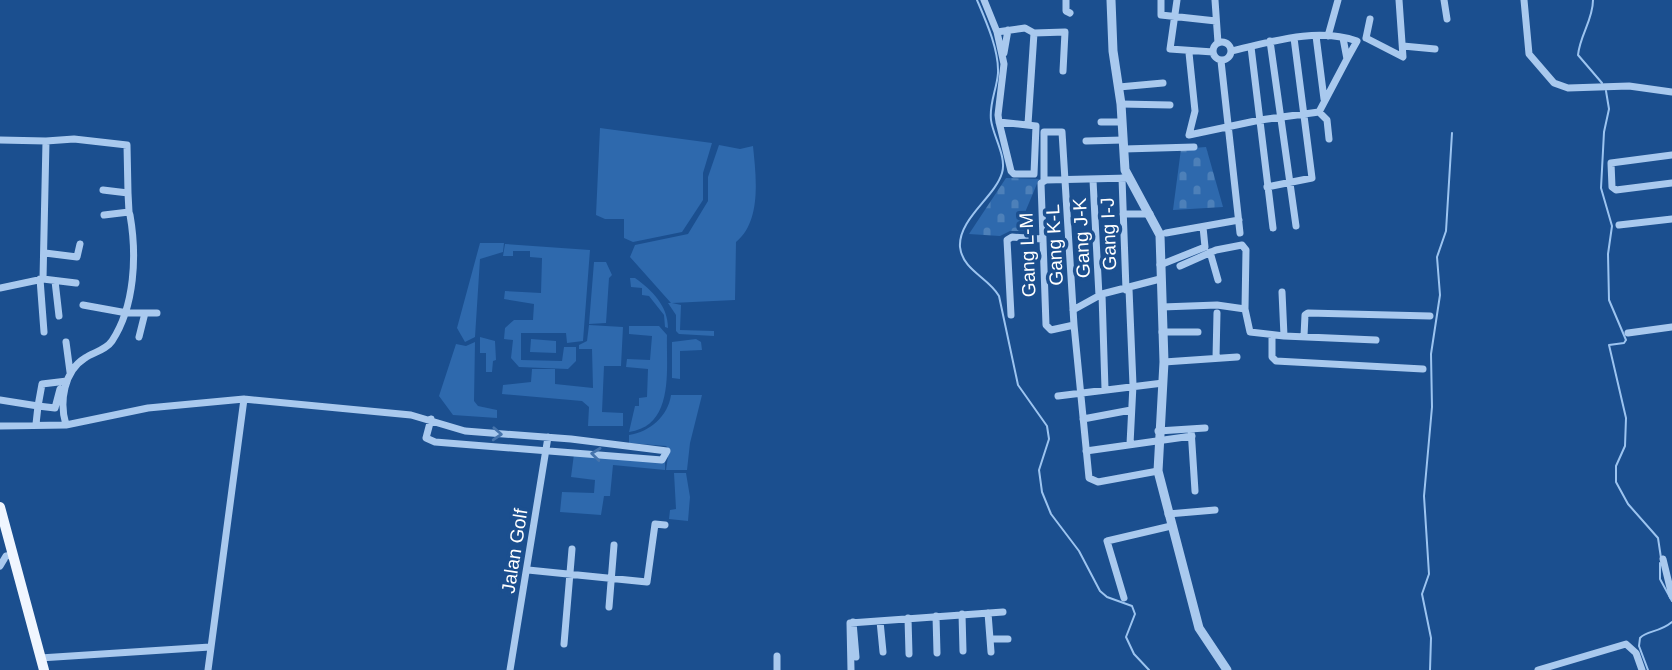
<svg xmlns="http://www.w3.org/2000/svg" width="1672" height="670" viewBox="0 0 1672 670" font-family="Helvetica,sans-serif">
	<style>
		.green { fill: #2e69ad }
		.cemetery { fill: url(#cemetery-stones) }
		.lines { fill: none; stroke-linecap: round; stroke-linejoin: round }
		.stream { stroke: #9cc4f0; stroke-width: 2 }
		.minor { stroke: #a9c9ee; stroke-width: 7 }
		.tertiary { stroke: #a9c9ee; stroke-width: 9 }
		.primary { stroke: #f0f6ff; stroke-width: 10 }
		.oneway { stroke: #4674ac }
		.labels { text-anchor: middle; stroke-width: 7; stroke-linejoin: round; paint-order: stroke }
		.street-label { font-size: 19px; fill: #fff; stroke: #1b4f8f }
	</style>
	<defs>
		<pattern id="cemetery-stones" width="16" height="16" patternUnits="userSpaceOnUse" patternTransform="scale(1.75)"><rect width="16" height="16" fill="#2e69ad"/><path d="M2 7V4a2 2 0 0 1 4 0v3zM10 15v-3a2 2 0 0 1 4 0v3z" fill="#4d80b9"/></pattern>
	</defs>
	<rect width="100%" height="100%" fill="#1b4f8f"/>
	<path class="green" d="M600,128L712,143L703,173V200L682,232L633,242L624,238V219H605L596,215Z
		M719,145L740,149L753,146C756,176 762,221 736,242L735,300L672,303L681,305L680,330L714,331V336L679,334L676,331V315L668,303H671L630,257L635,245L688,234L708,201V177Z
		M480,243H504L503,252L480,259L475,337L465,342L457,328Z
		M505,244L590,250L583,341L567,343L566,333H521V360L562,361L564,347H576V361L568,369L519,367L511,358L513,340L504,339L505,328L514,320H533L534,304L504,299L505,291L541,293L542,258L530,257V251H513V256H503Z
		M594,262H606L612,275L609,278L606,323L589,324Z
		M630,278H635C652,290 668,306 668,328L665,327L664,315L649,296L642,295V288L631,287Z
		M589,325L623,327L621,366H604L602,412L623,413V426H588L589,407L582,401L502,394L503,385L531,382L532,369H555V384L593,388L592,349H579V345L587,341Z
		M629,326H659L667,335C666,368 675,426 629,432L635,406H639V398L647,397L648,369L626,367L627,359L650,360L652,336L629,334Z
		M480,337L495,341L496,360L493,361L492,372H486V353H480Z
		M531,339L556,341V353L530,352Z
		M696,339L701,342L702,350L680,351V379L672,378V342Z
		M475,342L474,401L478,406L497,410V418L453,415L439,396L456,344L466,346Z
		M671,395H702L690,443L687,470H666L669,449L666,446L629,443V435C650,432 668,416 671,395Z
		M574,454L665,462V470L613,465L610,496H604L601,515L560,512L562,492L594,493L595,480L571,477Z
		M674,473H686L690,497L688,521L669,519L670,510L676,509Z"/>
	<path class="cemetery" d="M1206,147L1223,207L1173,210L1181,149Z
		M1006,178L1039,179L1026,210V231H1010L1000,236L969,234Z"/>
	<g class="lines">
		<path class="stream" d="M977,0C986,21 999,50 998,73C997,89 989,103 991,120C993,136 1007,157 1002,173C995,197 958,219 960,247C963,271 988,277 999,296L1018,385L1047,426L1049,439L1039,470L1042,492L1051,514L1079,551L1100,591L1107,597L1132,606L1135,614L1126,637L1134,654L1149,670
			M1593,0C1593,20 1580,35 1578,55L1602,83
			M1606,91L1609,109L1604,132L1601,188L1612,226L1608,254L1609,300L1626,340L1624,343L1609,345L1626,418L1625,446L1616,466V482L1628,504L1658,538L1661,558
			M1660,563V579L1672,601
			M1430,670L1431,638L1422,594L1429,574L1424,496L1432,407L1431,354L1440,295L1437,257L1446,231L1452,133
			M1648,670L1639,646L1640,638C1647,630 1659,633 1672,622"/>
		<path class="minor" d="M984,0L997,32L1004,64L998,115L999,122L1011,171L1014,174H1034L1036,126L999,122
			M1066,0V11L1070,13
			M1161,0V15L1216,21
			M1177,0L1170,49L1213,52
			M1215,0L1218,43
			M1444,0L1447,19
			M1524,0L1529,54L1554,83L1568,88L1629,86L1672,92
			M997,32L1025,28L1034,33L1065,32L1063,71
			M1316,36L1324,99
			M1328,36L1338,0
			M1366,38L1403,57L1399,0
			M1366,38L1370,19
			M1270,41L1296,226
			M1213 51a9 9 0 1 1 18 0a9 9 0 1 1-18 0Z
			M1403,46L1435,49
			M1251,47L1273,228
			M1231,51C1271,42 1316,27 1357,41L1347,59
			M1004,53L1008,30
			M1189,53L1195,111L1189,135L1260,120L1319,112L1347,59L1343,38
			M1221,61L1240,233
			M1119,87L1163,83
			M1121,104L1170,105
			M1319,112L1327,120L1329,139
			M1101,122H1122
			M1028,124L1034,33
			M0,140L46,141
			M1086,141L1123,140
			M1124,149L1194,147
			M1672,155L1611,163L1612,187L1616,190L1672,183
			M1122,178L1126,290
			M1093,180L1099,296
			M1044,181V132H1062L1074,325L1089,478L1098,482L1158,471
			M1267,187L1312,178L1294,38
			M128,193L129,212
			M1123,214H1150
			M1619,225L1672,219
			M1166,233L1239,220
			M1210,252L1218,280
			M45,253L77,257L80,244
			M1160,265L1205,247L1203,227
			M1180,266L1216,250L1242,245L1246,250L1245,309L1250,332L1284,336L1376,340
			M40,279L44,332
			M55,281L59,316
			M76,283L43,279L46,141L74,139L127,145L128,193L103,190
			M0,288L43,279
			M1129,289L1133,385L1130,444
			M1282,292L1284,336
			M1102,294L1105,389
			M83,305L127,313H157
			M1162,307L1217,305L1245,309
			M1073,310L1102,294L1160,279
			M1011,315L1007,240L1012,237L1042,239
			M1074,325L1051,330L1046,325L1041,183L1046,180L1129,178
			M1162,332H1198
			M1628,333L1672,327
			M1272,335V357L1276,361L1423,369
			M1304,336L1305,315L1308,313L1430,316
			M139,337L145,313
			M66,342L70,372
			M1216,358L1217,313
			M1164,362L1237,357
			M1058,396L1163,383
			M0,400L38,406L42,384L67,381
			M1083,419L1131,410
			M36,424L38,406L55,408L60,389
			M66,425C59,402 64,371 85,358C94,352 106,350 112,341C135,306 137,255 130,215L129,212L104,215
			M0,426L66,425L148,408L244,399L411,415L465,431L571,439L667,451L662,460L435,442L426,438L431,419
			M1191,429L1195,491
			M1158,431L1205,428
			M1086,451L1192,436
			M1168,514L1215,510
			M1663,559L1672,596
			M0,566L6,556L13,555
			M528,570L647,582L655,524L665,525
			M1124,598L1107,541L1171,526
			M609,607L614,545
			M988,613L991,652
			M962,614L963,651
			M936,616L937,653
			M908,618L909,654
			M880,621L883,652
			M853,622L856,657
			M990,639H1008
			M564,644L572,549
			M40,658L210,647
			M208,670L244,399
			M510,670L548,437
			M777,670V656
			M851,670L850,623L1003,612
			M1538,670L1626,644L1636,653L1642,670"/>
		<path class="tertiary" d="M1111,0L1113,51L1121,104L1125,170L1160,235L1164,362L1158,471L1199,628L1227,670"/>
		<path class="primary" d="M0,507L44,670"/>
	</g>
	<defs><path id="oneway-chevron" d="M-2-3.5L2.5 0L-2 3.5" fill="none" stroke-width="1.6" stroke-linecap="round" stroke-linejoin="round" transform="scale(1.75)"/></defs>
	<g class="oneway">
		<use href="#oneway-chevron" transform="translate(497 434) rotate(3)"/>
		<use href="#oneway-chevron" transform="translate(596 454) rotate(-174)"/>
	</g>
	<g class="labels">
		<g class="street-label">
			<text transform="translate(1108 234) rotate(-92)" y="7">Gang I-J</text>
			<text transform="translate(1081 238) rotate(-93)" y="7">Gang J-K</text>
			<text transform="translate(1054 245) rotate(-93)" y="7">Gang K-L</text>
			<text transform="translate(1027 255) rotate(-92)" y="7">Gang L-M</text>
			<text transform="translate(514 551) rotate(-81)" y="7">Jalan Golf</text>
		</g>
	</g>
</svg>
